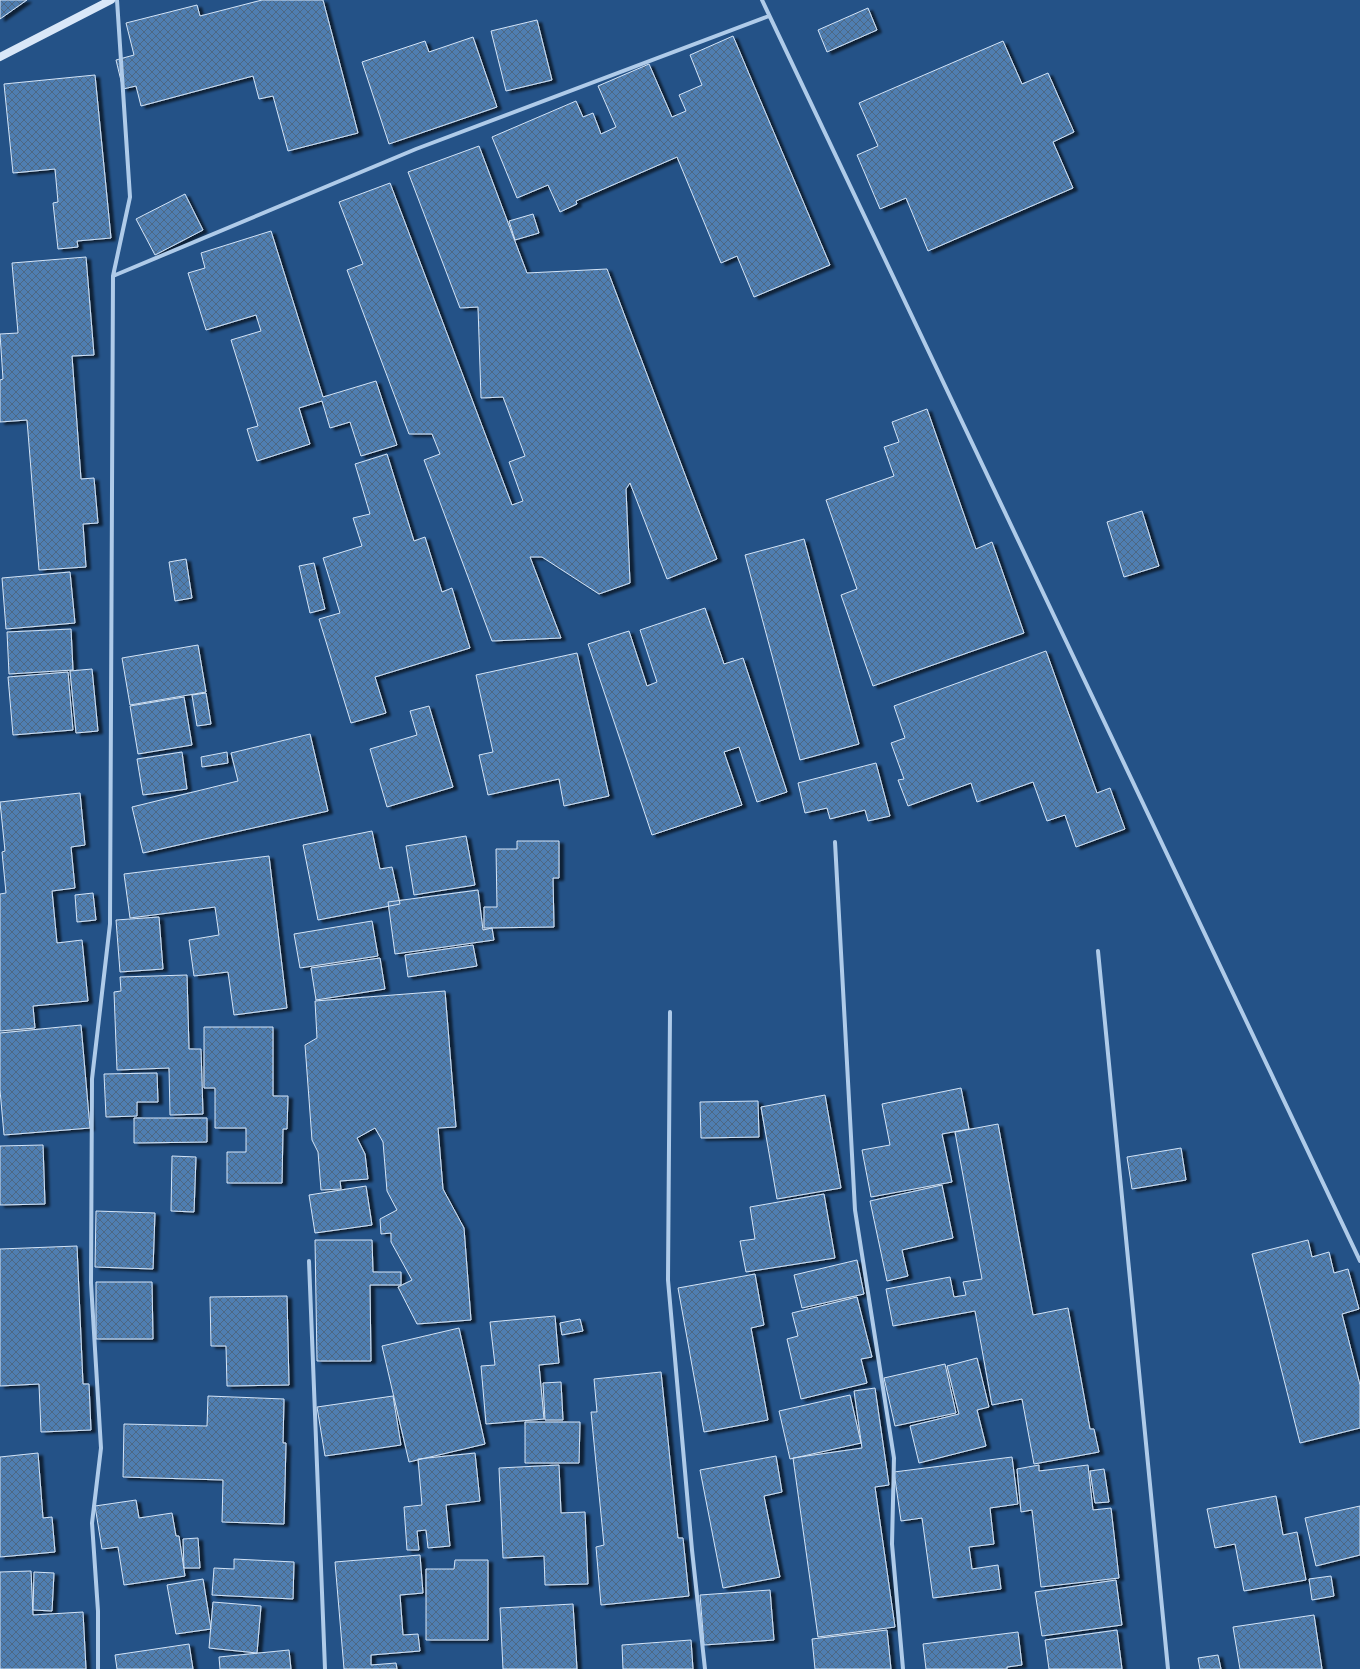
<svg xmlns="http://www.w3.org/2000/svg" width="1360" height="1669" viewBox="0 0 1360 1669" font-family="'Titillium Web',sans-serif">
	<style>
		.building { fill: url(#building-cross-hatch); stroke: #d3e4f7; filter: url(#shadow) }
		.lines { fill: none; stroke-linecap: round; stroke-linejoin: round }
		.street { stroke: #afcbe9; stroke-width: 4 }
		.secondary { stroke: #d9e7f8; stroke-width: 8 }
	</style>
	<defs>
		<pattern id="building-cross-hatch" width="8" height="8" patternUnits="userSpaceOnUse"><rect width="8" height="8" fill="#507eb1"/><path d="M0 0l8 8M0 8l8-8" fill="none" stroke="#4e6884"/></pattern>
		<filter id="shadow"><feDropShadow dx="4.5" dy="2.5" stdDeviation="1" flood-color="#0009"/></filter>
	</defs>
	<rect width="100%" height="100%" fill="#245287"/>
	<path class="building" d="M0,0H27L0,19Z
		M262,0H323L358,133L288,151L273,96L259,99L253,76L141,106L136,86L123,89L116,60L134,55L126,23L197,5L200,16Z
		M868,8L877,30L827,52L818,30Z
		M537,20L552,80L506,91L491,31Z
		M733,36L830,265L754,297L737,256L721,263L677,157L576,201L577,204L560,212L548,185L517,198L492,137L576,101L583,117L593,113L601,134L616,127L598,86L649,64L672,117L686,111L679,95L702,85L690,55Z
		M473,37L497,107L389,144L362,62L425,41L429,52Z
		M1003,41L1022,84L1048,73L1074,132L1053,142L1073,188L928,251L906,198L880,209L857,155L878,146L859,103Z
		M95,75L111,238L77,241L78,247L58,249L53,203L58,202L55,169L13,173L4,84Z
		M479,146L527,273L607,269L717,559L667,579L630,483L626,489L630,583L599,594L542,557H530L561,638L492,641L424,460L440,454L432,434H409L347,270L363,264L339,202L390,183L512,505L523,501L509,462L525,456L503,397L481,398L478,307L460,308L408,172Z
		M185,194L203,230L155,255L136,219Z
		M533,214L539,233L515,240L509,221Z
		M271,231L323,397L376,381L397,445L361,456L350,422L330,428L322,401L299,408L310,444L257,461L247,429L258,426L231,340L261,331L256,315L206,330L188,273L205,268L201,253Z
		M86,257L94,355L72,356L81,479L94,478L98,523L83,524L86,567L39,570L27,420L0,422V380L3,379L0,334L18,333L12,263Z
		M927,409L976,549L992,542L1024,633L873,686L841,595L857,589L826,500L894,476L884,447L899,442L892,422Z
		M387,454L414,541L425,537L442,592L452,588L470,648L375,677L386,713L351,723L319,619L340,613L323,558L362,546L353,518L370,514L355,464Z
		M1142,511L1159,566L1124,577L1107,522Z
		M804,539L859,744L800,760L745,555Z
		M186,559L192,598L175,601L169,562Z
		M314,563L325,609L310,613L299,566Z
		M70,572L75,623L6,629L2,578Z
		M705,608L724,664L743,658L787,792L757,802L739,747L724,752L742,805L652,835L588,644L629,631L647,686L657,682L640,630Z
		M71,629L73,670L9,674L7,632Z
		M198,645L206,692L130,705L122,658Z
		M1046,651L1097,793L1110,788L1125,829L1076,847L1065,815L1047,821L1033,782L977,802L971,783L908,806L898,780L904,779L891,743L905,738L894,706Z
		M577,653L609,796L564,806L559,779L488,795L479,755L493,752L476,675Z
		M92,669L98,731L76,733L70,671Z
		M68,672L73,730L13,735L8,677Z
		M206,693L211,724L197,726L192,695Z
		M184,697L192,745L138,754L130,706Z
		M429,706L453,787L387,807L370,749L417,735L410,711Z
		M310,734L328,811L143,853L132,807L238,781L231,753Z
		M182,752L187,789L143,795L137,759Z
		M227,752L228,763L202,767L201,757Z
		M876,763L890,816L868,821L865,810L830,819L827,808L805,813L798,783Z
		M80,793L85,845L71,847L75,888L52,891L57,943L82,940L88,1001L33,1006L35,1028L0,1031V894L6,893L2,852L5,851L0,802Z
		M372,831L380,869L392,867L400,904L318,920L303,845Z
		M466,836L475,885L414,895L406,846Z
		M517,841H559V878H553L554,927L484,928V907H497L496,849H517Z
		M269,856L287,1008L234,1015L228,972L194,976L189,940L219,935L215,907L130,918L124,874Z
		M478,890L483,930L492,928L494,940L395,954L388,902Z
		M93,893L96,920L77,922L75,895Z
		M159,917L163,969L120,972L116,920Z
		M372,921L378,956L300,968L294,934Z
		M473,945L477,966L408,977L405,955Z
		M380,958L385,989L316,1000L311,968Z
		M187,975L189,1049H201L203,1114L170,1115L169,1068L117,1070L114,992L121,991L120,977Z
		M445,991L456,1127L438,1128L443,1189L464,1228L471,1320L417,1324L398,1287L412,1280L391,1242V1233L381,1234L380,1219L397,1210L387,1191L383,1142L375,1128L357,1138L365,1154L368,1179L340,1181L341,1189L321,1190L318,1152L312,1140L305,1045L317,1038L315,1001Z
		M81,1025L90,1128L4,1135L0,1090V1033Z
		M204,1027H273V1096H288L287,1129H283L282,1183H227V1152H246V1128H215V1088H204Z
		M157,1073L158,1102H137V1116L106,1117L104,1074Z
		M961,1088L969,1129L942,1134L952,1182L871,1197L862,1150L890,1145L882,1104Z
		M825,1095L841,1188L777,1199L761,1107Z
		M758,1101L759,1137L701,1138L700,1102Z
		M134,1118H207V1142L134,1143Z
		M998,1124L1033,1315L1068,1308L1090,1429H1094L1099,1452L1034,1464L1022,1399L992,1405L975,1311L893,1326L886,1289L950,1277L954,1297L966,1295L963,1282L982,1279L955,1132Z
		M43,1145L45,1204L0,1205V1146Z
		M1181,1148L1186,1180L1132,1189L1127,1157Z
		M172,1156L196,1157L194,1212L171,1211Z
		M942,1185L953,1238L902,1250L908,1276L887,1281L870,1201Z
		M366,1186L372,1225L315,1233L309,1195Z
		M824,1194L835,1258L746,1272L740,1241L755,1239L750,1207Z
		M96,1211L155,1213L153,1269L95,1267Z
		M315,1240H372L373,1272H401V1285H370L371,1361H317Z
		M1308,1240L1312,1257L1329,1252L1334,1273L1348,1269L1359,1309L1342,1314L1360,1385V1428L1300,1443L1252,1254Z
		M77,1246L83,1384H89L91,1430L41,1432L39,1384L0,1386V1249Z
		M857,1260L864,1294L802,1308L794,1275Z
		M755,1274L764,1325L751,1328L768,1420L704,1432L678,1288Z
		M96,1282H152L153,1339H96Z
		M287,1296L289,1385L227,1386L226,1346H211L210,1297Z
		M857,1297L872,1357L861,1359L867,1383L801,1399L787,1339L798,1336L792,1313Z
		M555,1316L559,1363L539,1365L544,1419L486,1424L481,1366L495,1365L490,1322Z
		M580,1319L583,1331L562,1335L560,1323Z
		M459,1328L485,1444L409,1462L382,1346Z
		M977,1358L989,1407L977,1410L986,1446L919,1463L910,1426L959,1414L947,1366Z
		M945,1364L956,1413L895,1426L884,1378Z
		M661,1372L678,1538H683L689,1596L601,1605L596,1547L604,1545L591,1412H597L594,1379Z
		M561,1382L563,1420H545L543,1383Z
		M875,1388L889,1485L875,1487L895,1627L818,1637L793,1458L862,1448L854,1391Z
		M850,1395L861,1443L790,1459L779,1411Z
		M208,1396L284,1399L283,1443H286L284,1524L222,1522L223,1480L123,1477L124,1424L207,1426Z
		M393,1396L401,1445L325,1456L317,1407Z
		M525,1422H580L579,1463H525Z
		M38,1453L43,1518L52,1517L55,1552L0,1557V1457Z
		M475,1453L480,1501L446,1505L450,1546L428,1548L426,1530L417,1531L419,1550H407L404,1507L422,1505L418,1459Z
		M776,1456L782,1492L764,1496L780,1577L723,1588L700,1470Z
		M1012,1457L1018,1504L990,1508L994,1544L969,1547L972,1569L998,1565L1001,1589L933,1598L922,1518L901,1521L894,1472Z
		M559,1465L561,1513L585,1512L588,1584L545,1585L544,1556L503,1558L499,1468Z
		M1039,1465V1471L1088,1465L1093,1510L1111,1508L1119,1578L1041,1587L1032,1510L1021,1512L1017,1469Z
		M1104,1469L1109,1502L1095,1503L1090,1471Z
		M1276,1496L1283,1535L1297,1532L1306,1580L1244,1591L1235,1544L1215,1548L1207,1509Z
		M136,1500L139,1518L172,1513L176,1536H179L185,1576L124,1585L118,1547L102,1549L95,1506Z
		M1360,1506V1555L1316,1566L1305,1518Z
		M198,1538L200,1568H184L183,1539Z
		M420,1555L423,1593L400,1595L403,1635L418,1634L420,1651L371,1655V1665L396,1663L397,1669H344L335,1562Z
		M234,1559L294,1562L293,1599L212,1595L214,1568L234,1569Z
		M455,1560H488V1640H426V1569H454Z
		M31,1571L33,1615L83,1612L86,1669H0V1572Z
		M34,1572L54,1573L52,1611L33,1610Z
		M1331,1576L1334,1596L1312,1600L1309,1579Z
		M203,1579L211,1629L176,1634L167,1585Z
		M1116,1580L1122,1625L1042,1636L1035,1592Z
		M770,1590L774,1640L704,1645L700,1595Z
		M213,1602L261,1606L257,1653L209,1648Z
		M573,1604L577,1669H503L500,1608Z
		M1314,1615L1322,1669H1240L1233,1627Z
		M887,1630L891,1669H815L812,1639Z
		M1117,1630L1122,1669H1049L1045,1640Z
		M1018,1632L1022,1665L1007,1667V1669H926L923,1644Z
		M691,1640L693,1669H623L622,1645Z
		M189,1644L193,1669H117L115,1655Z
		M289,1650L291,1669H220L219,1657Z
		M1218,1655L1221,1669H1200L1198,1658Z"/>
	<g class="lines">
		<path class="street" d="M762,0L1360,1261
			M113,276L416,149L769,16
			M835,842L855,1210L894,1458L892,1544L903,1669
			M1098,951L1168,1669
			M670,1012L668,1280L692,1550L705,1669
			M309,1261L325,1669
			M98,1669V1611L92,1523L101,1448L91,1283L92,1079L110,924L113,276L130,197L117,0"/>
		<path class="secondary" d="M0,57L111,0"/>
	</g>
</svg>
